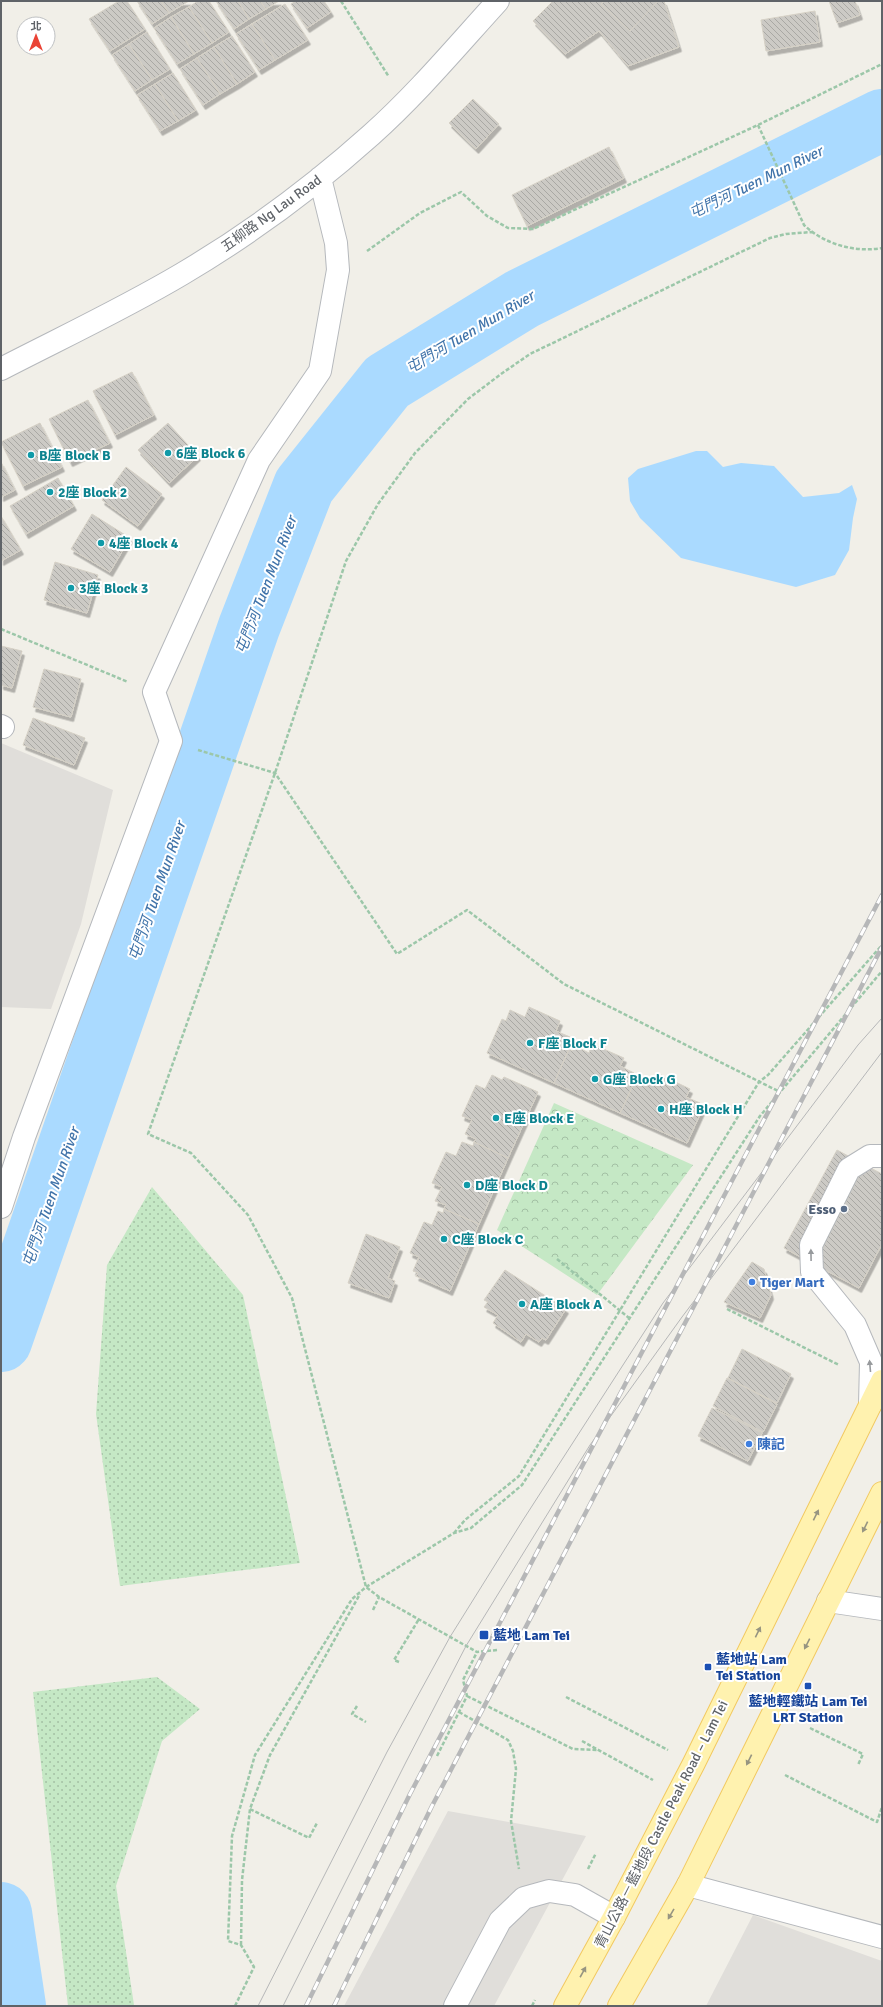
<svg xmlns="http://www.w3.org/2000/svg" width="883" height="2007" viewBox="0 0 883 2007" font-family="Signika,'Noto Sans TC',sans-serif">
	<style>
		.industrial { fill: #e0deda }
		.grass { fill: url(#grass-dots) }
		.forest { fill: url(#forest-crowns) }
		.water { fill: #aadaff }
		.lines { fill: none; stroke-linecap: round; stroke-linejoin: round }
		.river { stroke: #aadaff; stroke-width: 62 }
		.building { fill: url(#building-back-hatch); stroke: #d6d1c6; filter: url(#shadow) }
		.minor-casing { stroke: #b5b8bc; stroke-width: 24 }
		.major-casing { stroke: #f2c960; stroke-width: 24 }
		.path { stroke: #9cc7a9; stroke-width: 2.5; stroke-dasharray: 4 2; stroke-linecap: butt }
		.minor { stroke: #fff; stroke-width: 22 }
		.major { stroke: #fff2af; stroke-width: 22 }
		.tram { stroke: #b6b7b8; stroke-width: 1 }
		.rail-casing { stroke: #b6b7b8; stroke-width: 4.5 }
		.rail { stroke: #fff; stroke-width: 3; stroke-dasharray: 9; stroke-linecap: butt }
		.oneway { fill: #979a9d }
		.oneway2 { fill: #979581 }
		.culture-dot { fill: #0f9aa8; stroke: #fff; stroke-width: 1.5 }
		.service-dot { fill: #5c6f8a; stroke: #fff; stroke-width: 1.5 }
		.shop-dot { fill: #3f7fe0; stroke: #fff; stroke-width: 1.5 }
		.transit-dot { fill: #1a4fb4; stroke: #fff; stroke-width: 1.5 }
		.labels { text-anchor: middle; stroke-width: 4; stroke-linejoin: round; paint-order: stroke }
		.street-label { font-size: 14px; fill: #5f6368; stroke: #fff }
		.culture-label { font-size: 14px; font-weight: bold; fill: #0d838f; stroke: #fff; text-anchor: start }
		.service-label { font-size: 14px; font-weight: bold; fill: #4e5e75; stroke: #fff; text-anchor: end }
		.shop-label { font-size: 14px; font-weight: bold; fill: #366cbe; stroke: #fff; text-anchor: start }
		.transit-label { font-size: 14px; font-weight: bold; fill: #164399; stroke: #fff; text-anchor: start }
		.water-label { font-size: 15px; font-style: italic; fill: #4174aa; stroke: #fff }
	</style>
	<defs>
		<pattern id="grass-dots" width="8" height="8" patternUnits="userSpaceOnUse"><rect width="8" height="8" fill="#c5e8c5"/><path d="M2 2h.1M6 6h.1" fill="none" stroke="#a3c0a4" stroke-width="1.8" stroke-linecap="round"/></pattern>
		<pattern id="forest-crowns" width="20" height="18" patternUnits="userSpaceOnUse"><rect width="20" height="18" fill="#c5e8c5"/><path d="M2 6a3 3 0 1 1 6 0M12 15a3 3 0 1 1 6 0" fill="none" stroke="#a3c0a4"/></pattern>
		<pattern id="building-back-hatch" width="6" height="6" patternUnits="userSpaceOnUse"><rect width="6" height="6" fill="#cccac5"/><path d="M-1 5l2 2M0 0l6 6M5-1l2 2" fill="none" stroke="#a9a8a4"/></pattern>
		<filter id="shadow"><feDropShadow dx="2.5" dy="4.5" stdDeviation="0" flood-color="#0004"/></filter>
	</defs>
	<rect width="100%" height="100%" fill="#f1efe8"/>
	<path class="industrial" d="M1,743L113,790L81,924L51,1009L1,1007Z
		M448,1811L586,1836L494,2006H344Z
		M753,1915L882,1961V2006H706Z"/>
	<path class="grass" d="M152,1187L243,1295L300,1563L120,1586L96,1414L107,1265Z
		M157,1677L200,1709L162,1741L116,1886L134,2005L68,2006L33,1692Z"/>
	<path class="forest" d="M554,1103L693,1165L597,1295L497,1230Z"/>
	<path class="water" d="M696,451H707L723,467L741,463L774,466L803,497L839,493L852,485L857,499L853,518L849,550L835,575L796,587L681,558L640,518L630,501L628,478L638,469Z"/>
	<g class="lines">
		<path class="river" d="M1,1341L249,627L304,486L387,382L522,299L882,120
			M1,1913L15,2006"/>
	</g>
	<path class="building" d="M119,1H127L145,29L110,51L89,19Z
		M137,1H161L169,13L152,24Z
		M161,1H189L169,13Z
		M198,1H209L229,32L212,43L189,7Z
		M216,1H238L249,19L234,29Z
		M238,1H260L266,9L249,19Z
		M260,1H279L266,9Z
		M296,1H324L331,12L307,28L291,4Z
		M553,1H664L679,47L628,66L599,31L565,54L533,21Z
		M604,1H658L630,31L601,4Z
		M829,1H855L860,15L837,23Z
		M285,4L308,40L275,60L252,24Z
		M189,7L212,43L194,54L171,17Z
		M815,11L820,42L766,51L761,20Z
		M171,17L194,54L177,64L154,28Z
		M252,24L275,60L259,70L236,34Z
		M147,32L170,69L152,80L129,44Z
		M232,36L255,72L237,84L214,47Z
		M129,44L152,80L135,91L112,55Z
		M214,47L237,84L220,94L197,58Z
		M197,58L220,94L203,105L180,69Z
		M173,73L196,110L178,121L155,84Z
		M155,84L178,121L160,131L137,95Z
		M473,99L499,124L476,149L449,123Z
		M609,147L624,178L527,226L512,195Z
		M132,372L154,415L115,435L93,391Z
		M88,400L110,443L70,462L49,419Z
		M40,423L62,467L23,486L1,442Z
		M168,423L198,456L169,483L138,450Z
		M1,462L15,490L1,497Z
		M126,467L162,494L138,526L102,500Z
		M58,478L74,506L26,534L10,506Z
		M92,514L130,538L110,572L71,549Z
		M1,516L21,550L1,561Z
		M55,562L98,575L87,613L44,600Z
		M1,646L22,651L12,688L1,685Z
		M44,669L81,679L71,717L33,707Z
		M33,718L85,738L74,765L23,745Z
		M529,1007L560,1021L556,1031L570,1037L565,1048L569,1049L554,1083L487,1053L502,1019L506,1021L510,1010L525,1017Z
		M592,1044L624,1058L620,1066L634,1073L632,1078L636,1079L620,1113L554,1083L569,1049L572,1051L575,1046L589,1053Z
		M659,1074L690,1089L686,1097L700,1103L698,1108L702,1110L687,1143L620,1113L636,1079L639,1081L641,1076L655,1082Z
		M492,1075L502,1080L504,1077L538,1092L508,1158L474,1142L476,1139L465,1134L472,1120L462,1116L476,1085L485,1089Z
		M462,1142L473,1146L474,1142L508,1158L479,1224L444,1209L446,1205L435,1201L442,1187L432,1183L446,1152L456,1156Z
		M837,1150L882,1174V1244L859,1288L784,1248Z
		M444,1209L479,1224L450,1291L416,1276L418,1273L413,1271L419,1257L410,1253L424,1222L432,1225L438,1211L443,1213Z
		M366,1234L400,1247L388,1278L395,1281L389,1298L348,1283Z
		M752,1262L764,1269L771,1295L760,1318L724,1302Z
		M505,1270L566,1309L546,1340L542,1338L539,1342L526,1334L521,1342L493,1323L498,1315L484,1307L488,1302L484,1300Z
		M742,1349L791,1374L777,1403L728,1378Z
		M727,1378L777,1404L763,1432L713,1406Z
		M712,1408L762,1433L748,1461L698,1436Z"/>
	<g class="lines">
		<g class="minor-casing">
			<path id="minor" d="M1,369C61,338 123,309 182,274C248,235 313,187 371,135C417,94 457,46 498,1
				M1,726L3,727
				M1,1207L24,1137L171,741L154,692L259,460L320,371L338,270L336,243L320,178
				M870,1405L871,1362L855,1325L812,1272L811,1245L849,1169L870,1156H882
				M828,1601L882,1609
				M688,1885L882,1937
				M455,2006L500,1921L524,1898L549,1891L575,1895L614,1917"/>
		</g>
		<g class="major-casing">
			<path id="major" d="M565,2006L614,1917L694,1763L882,1381
				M619,2006L688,1885L882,1493"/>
		</g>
		<path class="path" d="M341,1L389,77
			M758,125L804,225C824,244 855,253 882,248
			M367,251L420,213L461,192L487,216L508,228L533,229L758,125L882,64
			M1,629L128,682
			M198,750L275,773L397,954L467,910L564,984L780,1092
			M557,1259L629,1318
			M727,1309L839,1365
			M454,1533L465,1520L519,1476L759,1082L768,1075L882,945
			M373,1610L379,1597
			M497,1650L477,1652L379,1597L366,1587L292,1298L248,1215L191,1153L148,1134L275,773L346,561L378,504L415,453L468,399L501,374L530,354L770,238L786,234L812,232
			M399,1662L394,1660L419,1619
			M467,1696L573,1749L599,1750
			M566,1697L668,1750
			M357,1706L352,1714L366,1722
			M459,1712L508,1740L513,1751L516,1769L511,1821L519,1869
			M810,1728L863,1754L858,1765
			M582,1741L653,1780
			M437,1756L467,1696L463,1680L477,1652
			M785,1775L877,1822L882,1807
			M250,1809L309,1838L317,1823
			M588,1869L596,1853
			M241,1945L242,1880L250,1809L270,1755L360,1594
			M235,2006L254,1967L241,1945L228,1941L232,1836L255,1755L352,1599L366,1587L454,1533L471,1528L522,1485L760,1116L882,971
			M532,2006L535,2000"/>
		<use href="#minor" class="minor"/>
		<use href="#major" class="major"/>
		<path class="tram" d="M258,2006L387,1752L450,1637L523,1520L663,1303L858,1045L882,1018
			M283,2006L406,1762L466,1646L590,1445L682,1317L882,1052"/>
		<g class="rail-casing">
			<path id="rail" d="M306,2006L410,1794L882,895
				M334,2006L432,1806L882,947"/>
		</g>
		<use href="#rail" class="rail"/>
	</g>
	<defs><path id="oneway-solid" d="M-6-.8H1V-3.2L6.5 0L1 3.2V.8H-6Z"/></defs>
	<g class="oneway">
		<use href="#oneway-solid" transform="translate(811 1255) rotate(-91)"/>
		<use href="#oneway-solid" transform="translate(870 1366) rotate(-95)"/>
	</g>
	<g class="oneway2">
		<use href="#oneway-solid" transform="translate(816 1515) rotate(-64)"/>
		<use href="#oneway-solid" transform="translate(865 1527) rotate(116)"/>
		<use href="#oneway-solid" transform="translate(758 1632) rotate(-64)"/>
		<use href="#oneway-solid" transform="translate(807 1644) rotate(117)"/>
		<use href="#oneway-solid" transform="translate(749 1760) rotate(116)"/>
		<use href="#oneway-solid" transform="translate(671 1914) rotate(120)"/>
		<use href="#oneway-solid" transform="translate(583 1972) rotate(-61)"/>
	</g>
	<g class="culture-dot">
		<circle cx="168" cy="453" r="4"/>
		<circle cx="31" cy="455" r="4"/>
		<circle cx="50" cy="492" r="4"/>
		<circle cx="101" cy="543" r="4"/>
		<circle cx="71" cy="588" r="4"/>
		<circle cx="530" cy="1043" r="4"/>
		<circle cx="595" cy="1079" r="4"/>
		<circle cx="661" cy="1109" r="4"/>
		<circle cx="496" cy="1118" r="4"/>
		<circle cx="467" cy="1185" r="4"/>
		<circle cx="444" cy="1239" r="4"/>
		<circle cx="522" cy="1304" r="4"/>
	</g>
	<circle class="service-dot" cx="844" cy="1209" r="4"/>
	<g class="shop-dot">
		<circle cx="752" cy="1282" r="4"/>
		<circle cx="749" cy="1444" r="4"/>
	</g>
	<g class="transit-dot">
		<rect x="479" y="1630" width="10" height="10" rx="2"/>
		<rect x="704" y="1663" width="8" height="8" rx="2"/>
		<rect x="804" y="1682" width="8" height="8" rx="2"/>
	</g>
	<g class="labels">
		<g class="street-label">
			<text transform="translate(271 213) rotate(-36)" y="5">五柳路 Ng Lau Road</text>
			<text transform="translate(661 1824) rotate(-63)" y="5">青山公路－藍地段 Castle Peak Road – Lam Tei</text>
		</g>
		<g class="culture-label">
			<text x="176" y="458">6座 Block 6</text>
			<text x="39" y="460">B座 Block B</text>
			<text x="58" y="497">2座 Block 2</text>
			<text x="109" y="548">4座 Block 4</text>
			<text x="79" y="593">3座 Block 3</text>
			<text x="538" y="1048">F座 Block F</text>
			<text x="603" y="1084">G座 Block G</text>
			<text x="669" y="1114">H座 Block H</text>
			<text x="504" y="1123">E座 Block E</text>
			<text x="475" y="1190">D座 Block D</text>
			<text x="452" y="1244">C座 Block C</text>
			<text x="530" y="1309">A座 Block A</text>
		</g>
		<g class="service-label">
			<text x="836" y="1214">Esso</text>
		</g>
		<g class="shop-label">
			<text x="760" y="1287">Tiger Mart</text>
			<text x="757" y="1449">陳記</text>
		</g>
		<g class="transit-label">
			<text x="493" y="1640">藍地 Lam Tei</text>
			<text x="716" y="1664">藍地站 Lam<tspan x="716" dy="16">Tei Station</tspan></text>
			<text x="808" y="1706" text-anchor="middle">藍地輕鐵站 Lam Tei<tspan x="808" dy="16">LRT Station</tspan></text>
		</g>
		<g class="water-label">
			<text transform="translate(756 182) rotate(-26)" y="5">屯門河 Tuen Mun River</text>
			<text transform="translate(470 332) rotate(-31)" y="5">屯門河 Tuen Mun River</text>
			<text transform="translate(266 585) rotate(-69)" y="5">屯門河 Tuen Mun River</text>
			<text transform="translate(157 891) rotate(-71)" y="5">屯門河 Tuen Mun River</text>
			<text transform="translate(51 1197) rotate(-71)" y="5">屯門河 Tuen Mun River</text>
		</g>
	</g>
	<rect width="883" height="2007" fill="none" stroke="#5f6368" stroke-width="4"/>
	<g transform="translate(36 36)"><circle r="19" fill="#ffffff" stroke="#bfc1c3"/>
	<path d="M0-3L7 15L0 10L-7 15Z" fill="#ea4335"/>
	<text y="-6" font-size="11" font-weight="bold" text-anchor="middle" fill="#5f6368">北</text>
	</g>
</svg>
